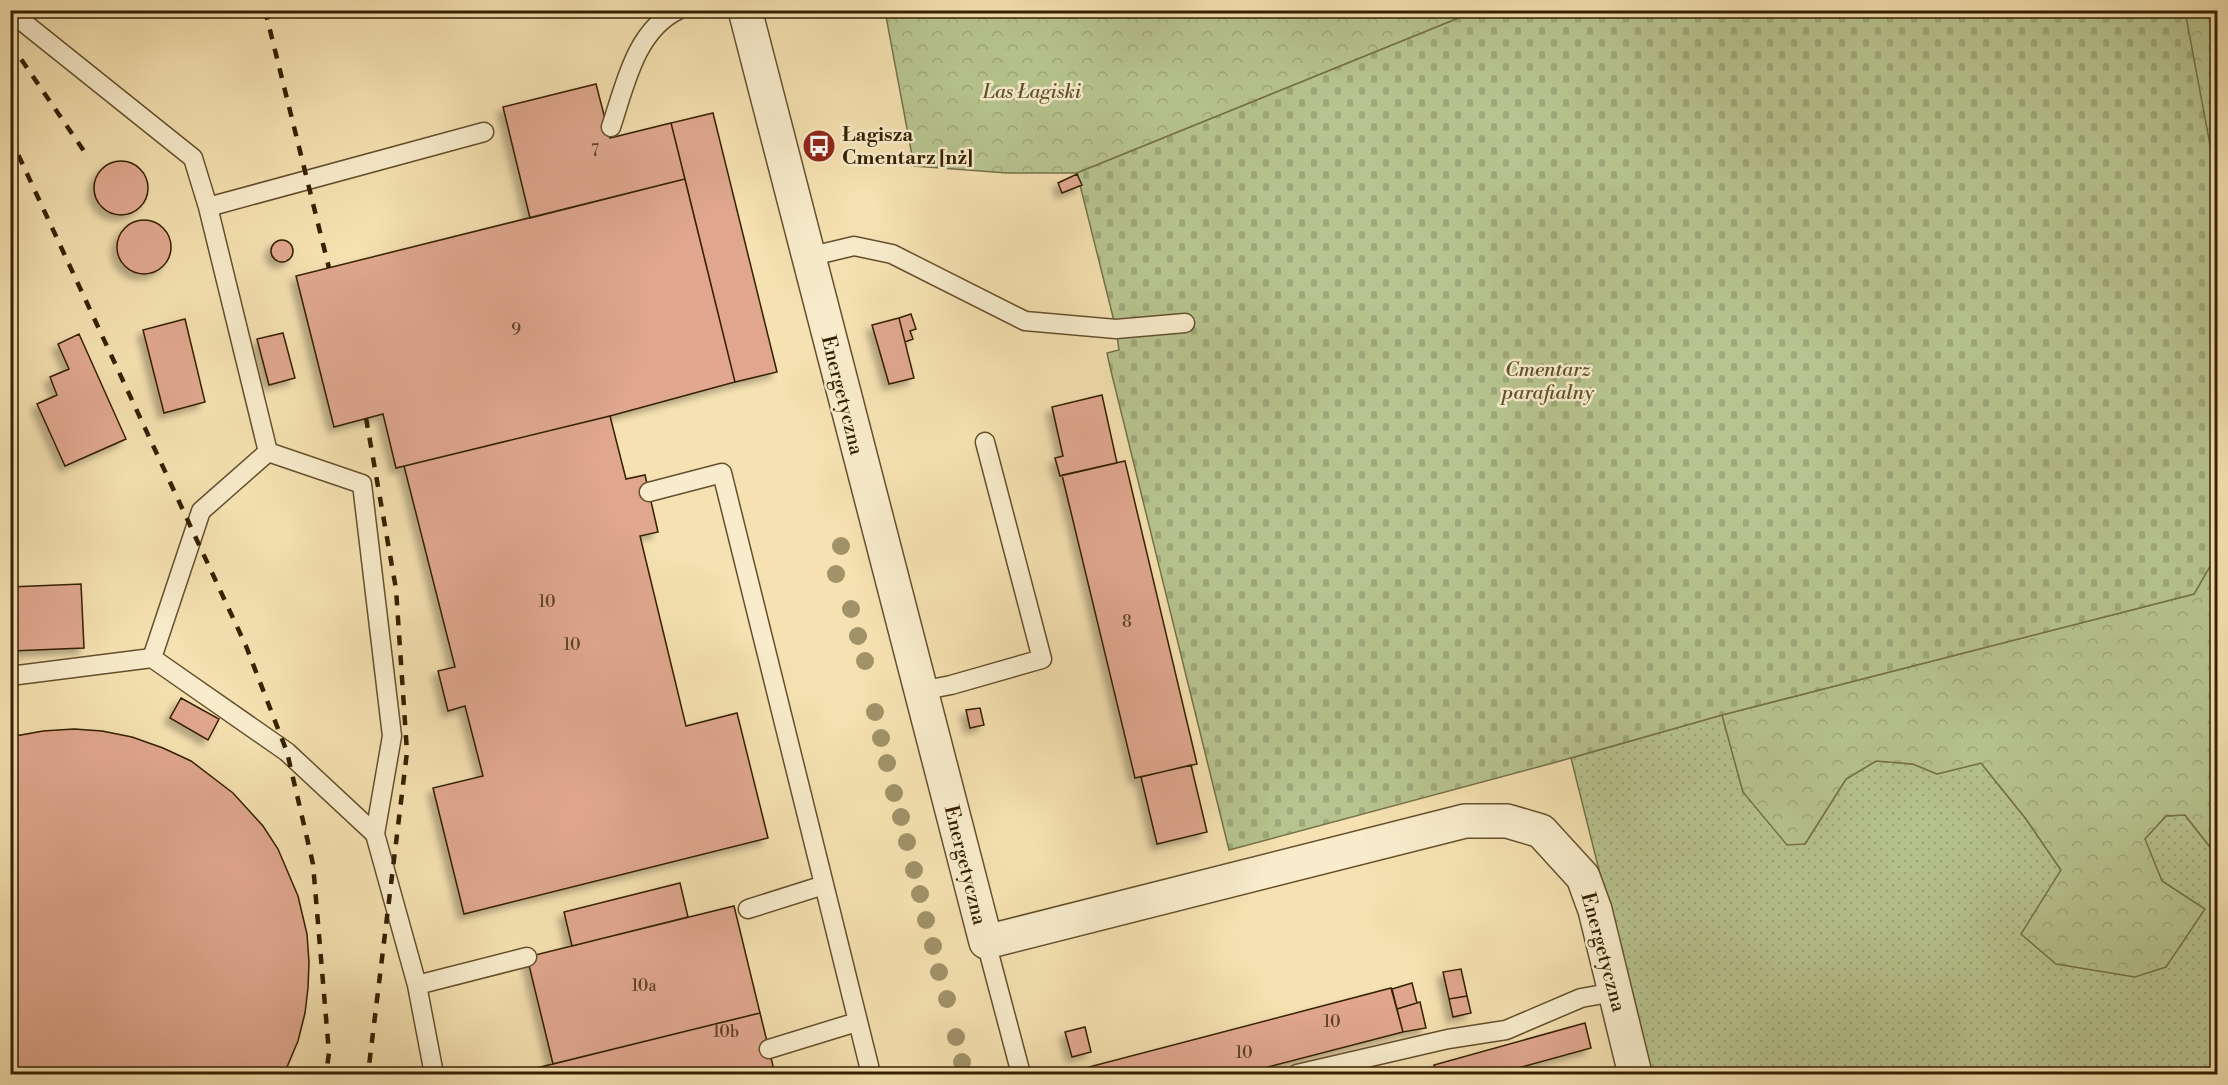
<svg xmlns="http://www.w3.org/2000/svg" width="2228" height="1085" viewBox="0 0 2228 1085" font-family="'Libre Bodoni',serif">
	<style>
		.grass { fill: url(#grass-dots); stroke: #767248; stroke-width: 1.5 }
		.forest { fill: url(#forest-crowns); stroke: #767248; stroke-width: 1.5 }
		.cemetery { fill: url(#cemetery-stones); stroke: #767248; stroke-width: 1.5 }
		.building { fill: #e0a78e; stroke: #352001; stroke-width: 1.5; filter: url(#shadow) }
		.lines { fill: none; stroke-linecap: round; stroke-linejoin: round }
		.lane-casing { stroke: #65502d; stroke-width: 21 }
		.street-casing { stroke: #65502d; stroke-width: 36 }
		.lane { stroke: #f8eccc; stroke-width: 18 }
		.street { stroke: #f8eccc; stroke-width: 33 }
		.rail { stroke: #352001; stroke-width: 4.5; stroke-dasharray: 10 10; stroke-linecap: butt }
		.tree { fill: #a19268 }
		.labels { text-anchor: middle; stroke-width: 5; stroke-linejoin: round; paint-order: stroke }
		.number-label { font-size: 16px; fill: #604224 }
		.park-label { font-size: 20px; font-style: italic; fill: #5c512c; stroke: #f8eccc }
		.poi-label { font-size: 20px; font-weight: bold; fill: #352001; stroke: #f8eccc; text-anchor: start }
		.street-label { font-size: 20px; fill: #352001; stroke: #f8eccc }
	</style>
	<defs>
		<pattern id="grass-dots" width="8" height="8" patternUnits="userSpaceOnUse" patternTransform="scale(1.5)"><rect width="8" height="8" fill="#b7c48f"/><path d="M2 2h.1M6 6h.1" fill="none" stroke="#9ea87a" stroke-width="1.8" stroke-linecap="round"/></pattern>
		<pattern id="forest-crowns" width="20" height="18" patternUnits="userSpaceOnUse" patternTransform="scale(1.5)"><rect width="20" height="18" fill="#b7c48f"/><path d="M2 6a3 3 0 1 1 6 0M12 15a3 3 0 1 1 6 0" fill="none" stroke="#9ea87a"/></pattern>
		<pattern id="cemetery-stones" width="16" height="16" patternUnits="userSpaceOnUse" patternTransform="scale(1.5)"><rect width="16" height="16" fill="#b7c48f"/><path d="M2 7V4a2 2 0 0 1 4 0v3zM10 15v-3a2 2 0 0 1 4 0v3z" fill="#9ea87a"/></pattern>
		<filter id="shadow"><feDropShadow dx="-5.5" dy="5.5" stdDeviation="3" flood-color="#0004"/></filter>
	</defs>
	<rect width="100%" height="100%" fill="#f5e1b1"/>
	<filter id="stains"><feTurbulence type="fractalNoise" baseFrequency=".00333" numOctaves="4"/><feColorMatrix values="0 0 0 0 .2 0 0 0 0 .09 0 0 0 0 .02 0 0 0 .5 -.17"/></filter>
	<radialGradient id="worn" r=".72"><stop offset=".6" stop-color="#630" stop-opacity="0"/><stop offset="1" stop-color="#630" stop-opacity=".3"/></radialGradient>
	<path class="grass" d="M1722,715L1743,792L1805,844L1846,779L1876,761L1913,764L1937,774L1981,763L2026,819L2061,870L2204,909L2162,881L2144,839L2166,816L2185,815L2217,856V1074H1650L1571,758Z"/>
	<path class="forest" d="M885,11H1476L1077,173H1007L914,166Z
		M2177,11H2217V197Z
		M2217,554V856L2185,815L2166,816L2145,839L2162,881L2205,909L2166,967L2135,977L2056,964L2021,934L2061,870L2026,819L1981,763L1937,774L1913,764L1876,761L1846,779L1805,844L1787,845L1743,792L1722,715L2194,594Z"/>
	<path class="cemetery" d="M1476,11H2185L2217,182V554L2194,594L1722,715L1553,763L1229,850L1111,371L1107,353L1119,350L1116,329L1077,173Z"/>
	<path class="building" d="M596,84L610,138L671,123L685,179L530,218L503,107Z
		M713,113L777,372L735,382L671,123Z
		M94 188a27 27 0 1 1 54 0a27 27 0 1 1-54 0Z
		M1077,174L1082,185L1062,193L1058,183Z
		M685,179L735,382L610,416L396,468L383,414L334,427L296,276Z
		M117 247a27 27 0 1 1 54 0a27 27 0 1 1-54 0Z
		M271 251a11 11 0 1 1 22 0a11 11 0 1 1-22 0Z
		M911,314L916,329L910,331L913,339L905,342L899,318Z
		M899,318L914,378L889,384L872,325Z
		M185,319L205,402L164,413L143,330Z
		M283,333L295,378L269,385L257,339Z
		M79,334L126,439L65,466L37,404L57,395L50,377L69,369L58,344Z
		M1102,395L1117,463L1060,476L1055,458L1063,456L1052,407Z
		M610,416L626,479L645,475L658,532L640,536L686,726L737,713L768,838L464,914L433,788L483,776L465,706L448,711L438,671L455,667L404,466Z
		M1125,461L1197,764L1135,778L1062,475Z
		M81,584L84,648L11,651L10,587Z
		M181,698L219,719L208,740L170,718Z
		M980,708L984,725L970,728L966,710Z
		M74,729L102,731L132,737L163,748L191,761L233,793L263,826L278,849L298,896L307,934L309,962L308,988L305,1013L298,1041L284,1074H10V737L43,731Z
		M1191,765L1207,832L1157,844L1141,777Z
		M680,883L688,917L572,946L564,912Z
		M734,906L760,1013L553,1064L527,957Z
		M1461,969L1467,996L1449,999L1443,972Z
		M1412,983L1417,1003L1397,1009L1392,989Z
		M1391,988L1403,1032L1241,1074H1091L1089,1067Z
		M1467,996L1471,1013L1453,1017L1449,999Z
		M1420,1002L1426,1028L1403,1032L1397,1009Z
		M760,1013L775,1074H512Z
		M1585,1023L1591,1048L1496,1074H1436L1434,1065Z
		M1085,1027L1091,1052L1072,1057L1065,1032Z"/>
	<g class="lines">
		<g class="lane-casing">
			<path id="lane" d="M13,14L193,158L208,207L268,452L362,484L392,736L375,834L417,985L527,957
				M611,127C625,86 635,31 678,10
				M208,207L484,132
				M808,257L854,246L892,254L1025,321L1116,329L1185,323
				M649,492L722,473L871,1074
				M152,658L201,511L268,452
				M10,676L152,658L287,752L375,834
				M920,691L951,685L1042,659L985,442
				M748,909L824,885
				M986,942L1021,1074
				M417,985L434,1074
				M769,1049L857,1022
				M1297,1074L1448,1039L1506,1030L1581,998L1615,992"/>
		</g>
		<g class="street-casing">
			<path id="street" d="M745,10L986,942L1465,821H1507L1541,831L1583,877L1595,910L1635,1074"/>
		</g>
		<use href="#lane" class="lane"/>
		<use href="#street" class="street"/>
		<path class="rail" d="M265,10L329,268
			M10,43L86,154
			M10,137L246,646L287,752L313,864L329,1053L326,1074
			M366,418L396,589L407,752L368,1074"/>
	</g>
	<g class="tree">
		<circle cx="841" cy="546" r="9"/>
		<circle cx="836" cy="574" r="9"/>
		<circle cx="851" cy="609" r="9"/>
		<circle cx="858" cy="636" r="9"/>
		<circle cx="865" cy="661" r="9"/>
		<circle cx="875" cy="712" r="9"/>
		<circle cx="881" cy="738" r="9"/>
		<circle cx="887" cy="763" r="9"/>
		<circle cx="894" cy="793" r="9"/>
		<circle cx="901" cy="817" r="9"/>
		<circle cx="907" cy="842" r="9"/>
		<circle cx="914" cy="870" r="9"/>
		<circle cx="920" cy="894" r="9"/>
		<circle cx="926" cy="920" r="9"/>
		<circle cx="933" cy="946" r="9"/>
		<circle cx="939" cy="972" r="9"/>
		<circle cx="947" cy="999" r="9"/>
		<circle cx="956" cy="1037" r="9"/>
		<circle cx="962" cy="1062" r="9"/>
	</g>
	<defs>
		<g id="bus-disc" transform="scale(1.725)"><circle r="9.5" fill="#8f2418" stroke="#f8eccc"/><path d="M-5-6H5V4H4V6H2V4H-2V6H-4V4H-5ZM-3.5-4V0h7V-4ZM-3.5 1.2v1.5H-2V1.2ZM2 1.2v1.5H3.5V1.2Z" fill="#fff"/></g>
	</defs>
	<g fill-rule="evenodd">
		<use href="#bus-disc" x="819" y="146"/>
	</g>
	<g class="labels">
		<g class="number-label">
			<text x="595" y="156">7</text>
			<text x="516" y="335">9</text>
			<text x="547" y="607">10</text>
			<text x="1127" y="627">8</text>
			<text x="572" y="650">10</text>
			<text x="644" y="991">10a</text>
			<text x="1332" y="1027">10</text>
			<text x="726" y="1037">10b</text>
			<text x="1244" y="1058">10</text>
		</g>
		<g class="park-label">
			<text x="1032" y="98">Las Łagiski</text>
			<text x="1548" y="376">Cmentarz<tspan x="1548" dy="23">parafialny</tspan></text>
		</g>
		<g class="poi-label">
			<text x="842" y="141">Łagisza<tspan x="842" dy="23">Cmentarz [nż]</tspan></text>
		</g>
		<g class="street-label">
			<text transform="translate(843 395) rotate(76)" y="7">Energetyczna</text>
			<text transform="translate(966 865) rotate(76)" y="7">Energetyczna</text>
			<text transform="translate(1604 952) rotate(75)" y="7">Energetyczna</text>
		</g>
	</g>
	<rect width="2228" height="1085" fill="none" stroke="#f5e1b1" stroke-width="36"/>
	<rect x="12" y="12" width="2204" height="1061" fill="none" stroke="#352001" stroke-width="3"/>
	<rect x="18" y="18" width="2192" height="1049" fill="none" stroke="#352001" stroke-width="1.5"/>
	<rect width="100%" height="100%" filter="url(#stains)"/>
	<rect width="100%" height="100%" fill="url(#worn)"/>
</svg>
